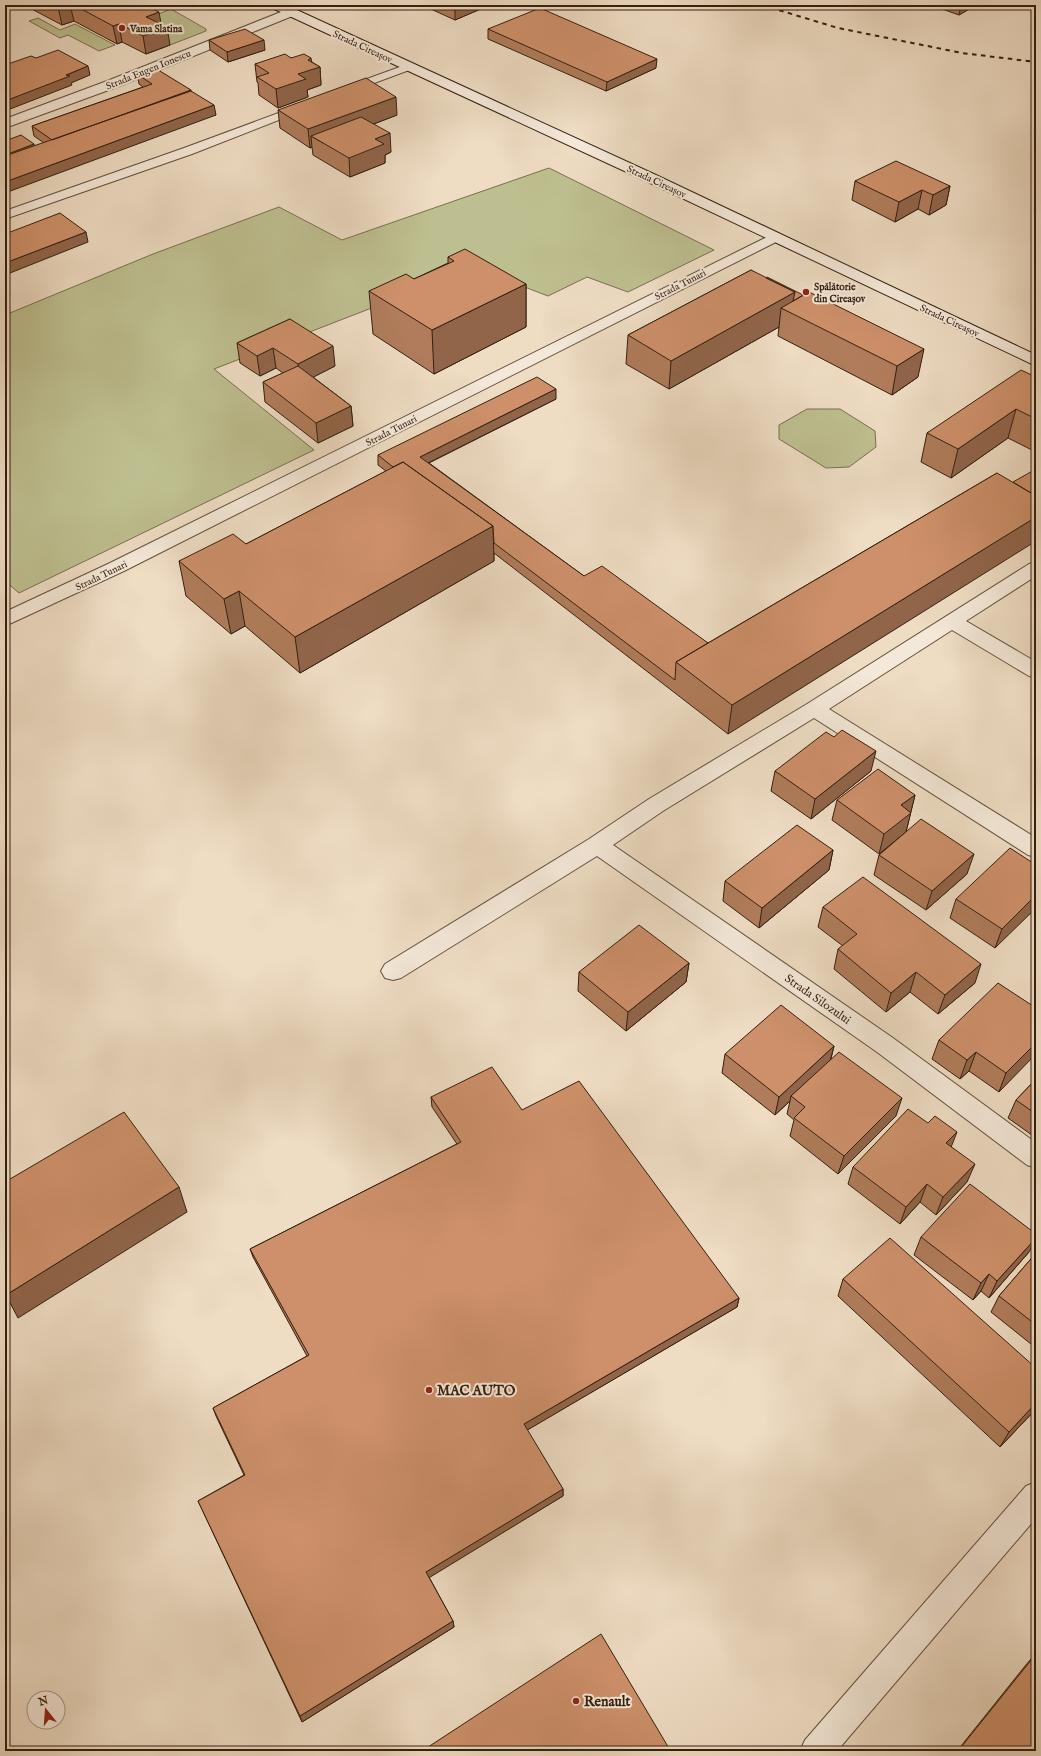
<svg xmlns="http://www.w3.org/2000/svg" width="1041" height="1756" viewBox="0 0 1041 1756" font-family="'IM FELL English',serif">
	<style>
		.green { fill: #bebf90; stroke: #7a6f50 }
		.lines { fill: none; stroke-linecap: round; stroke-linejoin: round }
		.lane-casing { stroke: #634e3c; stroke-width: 2 }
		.street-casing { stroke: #634e3c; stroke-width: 2 }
		.secondary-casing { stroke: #351f0f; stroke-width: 2 }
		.lane { fill: #f4e8d8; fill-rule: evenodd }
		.street { fill: #f4e8d8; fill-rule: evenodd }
		.secondary { fill: #f4e8d8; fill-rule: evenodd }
		.rail { stroke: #351f0f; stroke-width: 2; stroke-dasharray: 4.5 4.5; stroke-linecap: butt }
		.wall { fill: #b07c5b; stroke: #351f0f }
		.shaded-wall { fill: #90654a; stroke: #351f0f }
		.building { fill: #cd906a; stroke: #351f0f }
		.poi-dot { fill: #8f2418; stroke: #f4e8d8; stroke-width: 1.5 }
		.labels { text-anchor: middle; stroke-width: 4; stroke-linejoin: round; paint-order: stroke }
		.far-poi-label { font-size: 10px; font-weight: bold; fill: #351f0f; stroke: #f4e8d8; text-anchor: start }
		.far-street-label { font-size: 10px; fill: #351f0f; stroke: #f4e8d8 }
		.street-label { font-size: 12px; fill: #351f0f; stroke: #f4e8d8 }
		.near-poi-label { font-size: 14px; font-weight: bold; fill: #351f0f; stroke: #f4e8d8; text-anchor: start }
	</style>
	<rect width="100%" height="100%" fill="#eedcc3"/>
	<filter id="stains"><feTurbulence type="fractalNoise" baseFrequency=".005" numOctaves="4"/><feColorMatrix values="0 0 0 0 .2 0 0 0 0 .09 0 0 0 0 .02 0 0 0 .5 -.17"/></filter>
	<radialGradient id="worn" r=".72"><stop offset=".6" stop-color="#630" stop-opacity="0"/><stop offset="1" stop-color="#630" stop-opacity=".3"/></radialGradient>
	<path class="green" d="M171,9L206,29V31L170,45L143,20Z
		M38,18L60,30L75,24L115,45L99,51L68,35L60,38L29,21Z
		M549,168L714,250L628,292L587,277L548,296L475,268L214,369L314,450L19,593L5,581V315L153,254L279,207L342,240Z
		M807,409H840L875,431L876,447L849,467L826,468L779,439V425Z"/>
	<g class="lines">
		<g class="lane-casing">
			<path id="lane" d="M408,64L412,65L414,67L412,69L350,92H342L340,90L342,88Z
				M303,104L307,105L309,107L307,109L192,154L5,219V211L184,148Z"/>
		</g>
		<g class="street-casing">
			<path id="street" d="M291,8L295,9L297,12L295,15L117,87L5,128V119L107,81Z
				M775,233L780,234L782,237L780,240L124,571L5,626V612L110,563Z
				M1036,562V576L966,621L1036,662V678L1029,676L952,630L829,709L1036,838V857L1028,855L814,718L663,811L613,845L893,1038L1036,1143V1168L1027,1165L877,1052L597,856L401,978L393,980L385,978L381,971L385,964L589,839L649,799L807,704L1029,564Z
				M1036,1482V1518L837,1751H800L805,1740L1026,1486Z"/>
		</g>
		<g class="secondary-casing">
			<path id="secondary" d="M270,5H286L656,175L1036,355V366L646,181L272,8Z"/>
		</g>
		<use href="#lane" class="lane"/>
		<use href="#street" class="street"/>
		<use href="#secondary" class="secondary"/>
		<path class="rail" d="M762,5L838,28L962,53L1036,62"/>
	</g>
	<path class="wall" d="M24,5H146L161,24L170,45L146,54L122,42L117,44L74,21L62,25Z
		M422,5H490L455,20Z
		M783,5H808L797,10Z
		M931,5H976L959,15Z
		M488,29L656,68L606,91L488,39Z
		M209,40L265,50L228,62L210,50Z
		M291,58L312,62L320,67L321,85L307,90L308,97L278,108L259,95L258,83L257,82L255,64Z
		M137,74L191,91L216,115L35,146L44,143L34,136L32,126L143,87L139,84Z
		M278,110L397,115L374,124L391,152L385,155V163L350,177L313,155L312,147L310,148L280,128Z
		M855,181L950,186L946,205L929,215L918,209L895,222L852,200Z
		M448,257L526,284V327L434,374L373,334L369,291L414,279L448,263Z
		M751,270L918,377L892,395L778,336L779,327L669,389L626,364L628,335Z
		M290,319L335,366L313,377L351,406L353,426L318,443L265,402L263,382L283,373L276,368L260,376L240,363L237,343Z
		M1036,377V452L1008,438L951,478L921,462L927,433Z
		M556,399L429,463L584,576L708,643L997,473L728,734L494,553V561L300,673L245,626L231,634L186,596L179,561L246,544L386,471L378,465V455Z
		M775,771H871L811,819L771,791Z
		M1036,773V779L1034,778Z
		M915,795L906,832L967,874L926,910L874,875L879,855L900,837L879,854L832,820L837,800Z
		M833,850L829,870L759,928L723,901L725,881Z
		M1036,865L995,948L950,918L956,899Z
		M823,907L975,983L938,1014L910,992L886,1012L834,969L838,949L843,946L818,927Z
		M689,963L686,982L626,1031L578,991L579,972Z
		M1036,1008L999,1092L969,1071L960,1079L932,1059L939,1040Z
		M834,1046L831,1059L896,1116L838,1174L790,1136L794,1120L787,1114L790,1101L775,1115L722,1073L725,1054Z
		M1036,1079V1138L1008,1118L1016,1100Z
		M431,1097L522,1110L739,1298L737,1307L527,1430L563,1489V1496L429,1577L453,1621L454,1627L302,1722L198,1501L244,1475L216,1416L213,1408L307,1356L253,1257L250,1249L457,1144L432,1107Z
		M951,1146L967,1182L936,1215L920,1202L900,1224L848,1184L853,1167Z
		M921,1237L1029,1252L989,1298L981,1291L973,1300L914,1255Z
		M1036,1253V1348L991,1312L999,1296Z
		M843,1279L1036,1409L1000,1447L838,1296Z
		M1036,1653V1751H957L1025,1666Z"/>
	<path class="shaded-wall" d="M65,5H70L74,21L62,25L58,7Z
		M468,5H490L455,20V10Z
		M798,5H808L797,10Z
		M961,5H976L959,15Z
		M159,12L162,29L167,27L170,45L146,54L143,36L146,17Z
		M119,24L122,42L117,44L113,26Z
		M264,40L265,50L228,62L227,52Z
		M311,58L313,69L320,67L321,85L307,90L308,97L278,108L276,89L298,74L308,60Z
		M657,59L656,68L606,91L607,82Z
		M88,66L90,75L71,83L72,85L5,111V101Z
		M191,90L193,99L52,140Z
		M396,97L397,115L323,143L311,136L312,147L310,148L308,129Z
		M214,105L216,115L5,193V182Z
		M390,133L391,152L385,155V163L350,177L349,158L375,139Z
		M34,144L36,154L5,165V155Z
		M950,186L946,205L929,215L933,195Z
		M922,190L918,209L895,222L899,202Z
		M86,232L88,242L5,275V263Z
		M526,284V327L434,374L432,330Z
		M795,292L792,313L781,308L779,327L669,389L671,361Z
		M333,346L335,366L300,384L298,364Z
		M273,348L276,368L260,376L257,356Z
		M924,349L918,377L892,395L897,366Z
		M556,389V399L420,467V457Z
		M351,406L353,426L318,443L316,423Z
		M1016,409L1008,438L951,478L958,449Z
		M1036,517V541L728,734L732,705Z
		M493,526L494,561L300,673L295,637Z
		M239,591L245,626L231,634L224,599Z
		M876,751L871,771L811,819L815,799Z
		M915,795L906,832L879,854L884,834L901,805Z
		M833,850L829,870L759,928L762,908Z
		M974,854L967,874L926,910L932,891Z
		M1036,895V908L995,948L1002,929Z
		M689,963L686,982L626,1031L628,1012Z
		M981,964L975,983L938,1014L945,995Z
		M916,972L910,992L886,1012L891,993Z
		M1036,1043V1054L999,1092L1006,1073Z
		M834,1046L829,1065L791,1096L790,1101L775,1115L779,1097Z
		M976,1052L969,1071L960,1079L967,1060Z
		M902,1098L896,1116L838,1174L844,1156Z
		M957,1132L950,1150L946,1143Z
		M975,1164L967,1182L936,1215L943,1197Z
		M927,1184L920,1202L900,1224L906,1207Z
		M179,1187L187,1212L18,1318L6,1295Z
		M1036,1238V1239L1029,1252L989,1298L997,1281Z
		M989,1274L981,1291L973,1300L981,1283Z
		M739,1298L737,1307L524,1432V1424Z
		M1036,1403V1409L1000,1447L1009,1432Z
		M563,1489V1496L427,1579L426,1572Z
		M453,1621L454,1627L302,1722L300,1716Z"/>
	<path class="building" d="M54,5H65L58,7Z
		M74,5H146L159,12L146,17L167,27L143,36L119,24L113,26Z
		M443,5H468L455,10Z
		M540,8L657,59L607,82L488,29Z
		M245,29L264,40L227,52L209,40Z
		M58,50L88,66L66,75L70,76L5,101V65L31,56L36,58Z
		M285,54L291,58L304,54L311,58L308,60L320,67L298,74L306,79L276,89L257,77L269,73L255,64Z
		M155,68L191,90L52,140L32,126L152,84L137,74Z
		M366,78L396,97L308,129L278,110Z
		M191,91L214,105L5,182V156Z
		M361,117L390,133L375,139L384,144L349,158L311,136Z
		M21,135L34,144L5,155V141Z
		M896,161L950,186L933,195L922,190L899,202L855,181Z
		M60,213L86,232L5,263V234Z
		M465,249L526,284L432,330L369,291L406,274L414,279L454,261L448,257Z
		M751,270L795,292L671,361L628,335Z
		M767,277L803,295L793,301L795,292L766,278Z
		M809,292L924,349L897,366L781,308Z
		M290,319L333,346L298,364L273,348L257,356L237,343Z
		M298,366L351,406L316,423L263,382Z
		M1021,370L1036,377V419L1016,409L958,449L927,433Z
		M537,377L556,389L420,457L584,576L602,566L708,643L676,662L675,680L494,543L493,526L403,462L393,467L378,455Z
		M403,462L493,526L295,637L239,591L224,599L179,561L233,534L246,544Z
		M1036,469V496L1013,482Z
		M997,473L1036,496V517L732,705L676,662Z
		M842,730L876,751L815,799L775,771L826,732L834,737Z
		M878,769L915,795L901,805L911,813L884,834L837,800Z
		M921,819L974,854L932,891L879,855Z
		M797,825L833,850L762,908L725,881Z
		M1010,848L1036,865V895L1002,929L956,899Z
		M863,877L981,964L945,995L916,972L891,993L838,949L857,934L823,907Z
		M639,925L689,963L628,1012L579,972Z
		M998,983L1036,1008V1043L1006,1073L976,1052L967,1060L939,1040Z
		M781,1005L834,1046L779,1097L725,1054Z
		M839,1052L902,1098L844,1156L794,1118L805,1107L791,1096Z
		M492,1067L522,1110L579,1081L739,1298L524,1424L563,1489L426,1572L453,1621L300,1716L198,1501L245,1475L213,1408L309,1355L250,1249L461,1142L431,1097Z
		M1036,1079V1114L1016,1100Z
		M908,1109L928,1123L935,1116L957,1132L946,1143L975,1164L943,1197L927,1184L906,1207L853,1167Z
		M124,1112L179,1187L6,1295L5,1294V1182Z
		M970,1184L1036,1234V1238L997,1281L989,1274L981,1283L921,1237Z
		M890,1238L1036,1368V1403L1009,1432L843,1279Z
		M1036,1253V1325L999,1296Z
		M601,1634L670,1750L668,1751H422Z
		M1036,1654V1751H958Z"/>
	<g class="poi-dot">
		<circle cx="122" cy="28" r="4"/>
		<circle cx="806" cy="292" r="4"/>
		<circle cx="429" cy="1390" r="4"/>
		<circle cx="576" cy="1701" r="4"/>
	</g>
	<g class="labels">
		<g class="far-poi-label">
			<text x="130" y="32">Vama Slatina</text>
			<text x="814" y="290">Spălătorie<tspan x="814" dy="12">din Cireașov</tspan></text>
		</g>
		<g class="far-street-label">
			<text transform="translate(363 46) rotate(25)" y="4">Strada Cireașov</text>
			<text transform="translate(148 69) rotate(-22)" y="4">Strada Eugen Ionescu</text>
			<text transform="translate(657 181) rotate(25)" y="4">Strada Cireașov</text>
			<text transform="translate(680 284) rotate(-27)" y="4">Strada Tunari</text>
			<text transform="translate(950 320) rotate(25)" y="4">Strada Cireașov</text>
			<text transform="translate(391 430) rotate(-27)" y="4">Strada Tunari</text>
			<text transform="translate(101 575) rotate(-26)" y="4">Strada Tunari</text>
		</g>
		<g class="street-label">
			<text transform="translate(818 999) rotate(35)" y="4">Strada Silozului</text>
		</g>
		<g class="near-poi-label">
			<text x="437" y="1395">MAC AUTO</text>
			<text x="584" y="1706">Renault</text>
		</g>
	</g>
	<rect width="1041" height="1756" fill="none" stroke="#eedcc3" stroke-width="20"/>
	<rect x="6" y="6" width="1029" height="1744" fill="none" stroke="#351f0f" stroke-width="2"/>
	<rect x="10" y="10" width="1021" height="1736" fill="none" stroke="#351f0f"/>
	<g transform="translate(46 1710) rotate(343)"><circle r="19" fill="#f4e8d8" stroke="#a89888"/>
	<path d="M0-3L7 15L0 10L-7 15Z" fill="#8f2418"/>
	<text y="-6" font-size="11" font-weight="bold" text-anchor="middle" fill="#351f0f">N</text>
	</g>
	<rect width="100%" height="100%" filter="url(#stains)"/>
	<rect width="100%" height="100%" fill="url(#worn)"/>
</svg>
